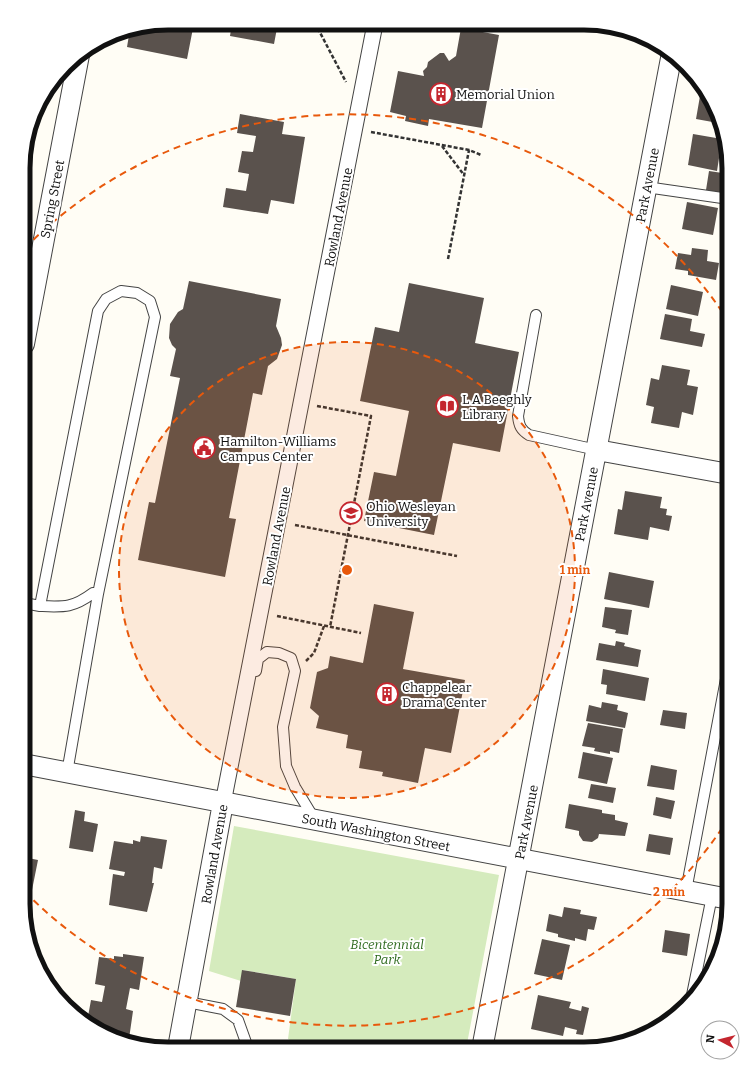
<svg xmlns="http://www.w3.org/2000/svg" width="752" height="1072" viewBox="0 0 752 1072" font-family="Bitter,serif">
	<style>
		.green { fill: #d5ebbd }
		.building { fill: #5a524d }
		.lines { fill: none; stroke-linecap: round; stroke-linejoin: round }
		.service-casing { stroke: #444; stroke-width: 12 }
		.pedestrian-casing { stroke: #444; stroke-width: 17 }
		.minor-casing { stroke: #444; stroke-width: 22 }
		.path { stroke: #333; stroke-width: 2.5; stroke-dasharray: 4 2; stroke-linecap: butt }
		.service { stroke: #fff; stroke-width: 10 }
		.pedestrian { stroke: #fff; stroke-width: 15 }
		.minor { stroke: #fff; stroke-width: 20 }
		.ring { fill: none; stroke: #e8590c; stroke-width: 2; stroke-dasharray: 7 5 }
		.labels { text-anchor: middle; stroke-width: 4; stroke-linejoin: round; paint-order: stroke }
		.poi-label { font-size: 13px; fill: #111; stroke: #fff; text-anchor: start }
		.street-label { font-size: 13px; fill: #111; stroke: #fff }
		.park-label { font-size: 13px; font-style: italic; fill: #2f6b1f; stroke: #fff }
		.rim { fill: none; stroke: #111; stroke-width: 5 }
		.centre { fill: #e8590c; stroke: #fff; stroke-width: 2 }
		.ring-label { font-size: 12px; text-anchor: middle; font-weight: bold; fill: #e8590c; stroke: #fff; stroke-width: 4; stroke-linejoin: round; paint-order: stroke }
	</style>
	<rect width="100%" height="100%" fill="#fffdf5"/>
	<path class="green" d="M234,826L499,875L466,1049L302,1048L288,1039L296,979L243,970L241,981L209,971Z"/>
	<path class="building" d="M168,23H194L187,59L127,47L130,29Z
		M232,23H278L274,44L230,36Z
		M461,28L499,35L482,128L429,119L428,126L405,121L406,116L390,112L398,71L424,76L423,71L427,67L428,62L440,53H444L449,61L456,56Z
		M700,96L709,98L714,104L718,123L696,119Z
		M240,114L284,122L282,134L305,137L294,204L271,200L268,214L223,207L226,188L246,191L249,174L238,172L242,151L253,152L256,136L237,133Z
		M693,134L722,139L717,171L688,165Z
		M28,140L31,144L25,172L24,149Z
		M709,171L729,174L725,194L706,190Z
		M687,202L718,208L713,235L682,229Z
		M692,248L708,250L707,261L719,263L716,280L688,275V271L675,269L678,253L691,255Z
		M189,281L281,299L276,326L281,338L282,345L277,359L268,366L262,395L253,393L229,518L236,519L225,577L138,560L149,502L155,503L180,378L170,376L176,349L172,345L169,338L170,324L178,312L183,309Z
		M409,283L484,298L475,343L519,352L500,452L453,443L434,535L364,521L374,472L396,476L409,411L360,401L375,327L399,332Z
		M671,285L703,292L698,316L666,309Z
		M665,314L692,319L690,331L705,334L702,347L660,339Z
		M662,365L690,370L687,385L698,387L693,415L682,412L679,428L651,423L654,407L646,405L651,378L659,380Z
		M625,491L662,497L660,508L667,509L666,515L672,516L669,531L650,527L648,540L614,534L618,509L622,510Z
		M609,572L654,581L649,608L604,599Z
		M374,604L414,612L403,669L465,680L451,753L425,748L418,783L382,776L383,772L359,768L362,751L346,748L348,735L316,728L319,716L310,708L317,672L328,668L330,656L363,663Z
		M605,607L632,610L628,635L615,633L616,630L602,627Z
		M616,641L625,643L624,646L641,650L638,667L596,660L599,643L615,646Z
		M603,669L649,678L645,701L606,694L607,685L601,684Z
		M23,697L32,698L29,716L23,715Z
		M602,702L618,705L617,710L628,713L625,728L586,721L589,705L601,708Z
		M663,710L687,713L685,729L660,725Z
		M588,723L623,729L619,753L610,751V754L594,751L595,748L582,746Z
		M583,752L613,758L607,784L578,778Z
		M651,765L677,770L674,790L647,786Z
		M591,784L616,788L613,803L588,798Z
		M656,797L675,801L671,819L653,815Z
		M23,800L28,802L24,818H23Z
		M569,804L602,810V813L615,815V820L628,823L625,836L599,834L598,838L592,842L583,841L579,835V831L565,828Z
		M75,810L85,812L84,821L98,824L93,852L69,848Z
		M649,834L673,838L670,855L646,851Z
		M141,836L167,840L162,869L154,867L152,883H154L147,912L109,905L113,874L124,876L125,872L109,869L114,841L133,844V840L140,842Z
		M728,840H729V861L724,860Z
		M23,857L38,860L29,905L23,903Z
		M564,907L581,910L580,914L597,917L594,930L588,929L586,941L575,938V941L558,937V934L546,931L549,914L562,917Z
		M665,930L690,934L687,956L662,952Z
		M542,939L570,945L562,980L534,974Z
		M123,954L144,957L139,990L130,988L126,1009L133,1011L129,1039L87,1022L91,1000L102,1002L105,986L95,984L99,957L114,959V956L123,957Z
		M242,970L296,979L290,1016L236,1007Z
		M538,995L571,1002L569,1008L581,1011L582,1006L589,1008L583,1035L576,1034L577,1030L565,1027L563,1036L531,1029Z"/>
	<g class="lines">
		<g class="service-casing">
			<path id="service" d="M646,187L729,199
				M536,315L518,416C519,426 521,430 529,435L597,450
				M24,603L40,606L98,311L106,299L121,291L137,293L150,301L155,317L98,594L67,773
				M40,606C64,607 73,608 93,593L98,594
				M256,671L258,659L267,652L279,653L291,658L295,671L283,727L286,766L295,787L315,820
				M686,891L729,663
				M692,995L712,896
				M187,1002L223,1009L238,1020L248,1048"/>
		</g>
		<g class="pedestrian-casing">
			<path id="pedestrian" d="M223,803L375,24"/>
		</g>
		<g class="minor-casing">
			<path id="minor" d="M24,344L79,55
				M597,450L729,474
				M23,764L729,899
				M178,1048L223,803
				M482,1049L672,53"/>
		</g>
		<path class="path" d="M315,23L346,82
			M371,132L469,150L481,155
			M442,146L464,175
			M448,259L469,150
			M317,406L371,416L330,627
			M295,525L457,556
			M277,616L361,633
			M306,661L314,653L324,626"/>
		<use href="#service" class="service"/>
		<use href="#pedestrian" class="pedestrian"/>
		<use href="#minor" class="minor"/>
	</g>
	<circle cx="347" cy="570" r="228" fill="#e8590c" fill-opacity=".12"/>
	<g class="ring">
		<circle cx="347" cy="570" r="228"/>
		<path d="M729 818A455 455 0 0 1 25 892M25 248A455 455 0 0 1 729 322"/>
	</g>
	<defs>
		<g id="building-ring" transform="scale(1.15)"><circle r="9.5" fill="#fff" stroke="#c4262e" stroke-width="1.5"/><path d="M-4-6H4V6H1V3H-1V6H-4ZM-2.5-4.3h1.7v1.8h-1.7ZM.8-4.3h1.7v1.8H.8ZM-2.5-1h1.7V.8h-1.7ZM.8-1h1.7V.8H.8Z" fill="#c4262e"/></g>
		<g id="library-ring" transform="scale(1.15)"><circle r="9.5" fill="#fff" stroke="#c4262e" stroke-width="1.5"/><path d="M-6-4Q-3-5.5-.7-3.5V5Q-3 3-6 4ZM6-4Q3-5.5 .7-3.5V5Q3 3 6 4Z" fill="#c4262e"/></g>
		<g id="civic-ring" transform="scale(1.15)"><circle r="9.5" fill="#fff" stroke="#c4262e" stroke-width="1.5"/><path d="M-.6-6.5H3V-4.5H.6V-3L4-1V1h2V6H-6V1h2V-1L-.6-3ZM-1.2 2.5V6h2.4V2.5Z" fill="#c4262e"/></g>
		<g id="university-ring" transform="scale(1.15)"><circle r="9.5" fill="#fff" stroke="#c4262e" stroke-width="1.5"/><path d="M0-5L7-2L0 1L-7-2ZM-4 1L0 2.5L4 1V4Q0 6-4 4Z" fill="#c4262e"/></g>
	</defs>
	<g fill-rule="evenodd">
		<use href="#building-ring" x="441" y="94"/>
		<use href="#library-ring" x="447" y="406"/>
		<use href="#civic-ring" x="204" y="448"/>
		<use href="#university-ring" x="351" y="513"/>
		<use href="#building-ring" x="387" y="694"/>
	</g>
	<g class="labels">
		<g class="poi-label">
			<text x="456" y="99">Memorial Union</text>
			<text x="462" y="404">L A Beeghly<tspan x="462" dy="15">Library</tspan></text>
			<text x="220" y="446">Hamilton-Williams<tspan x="220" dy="15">Campus Center</tspan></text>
			<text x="366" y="511">Ohio Wesleyan<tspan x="366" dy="15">University</tspan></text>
			<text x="402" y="692">Chappelear<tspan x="402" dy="15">Drama Center</tspan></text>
		</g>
		<g class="street-label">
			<text transform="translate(647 185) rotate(-79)" y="5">Park Avenue</text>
			<text transform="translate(52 199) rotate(-79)" y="5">Spring Street</text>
			<text transform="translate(338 217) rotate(-79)" y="5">Rowland Avenue</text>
			<text transform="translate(586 504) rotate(-79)" y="5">Park Avenue</text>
			<text transform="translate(276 536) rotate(-79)" y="5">Rowland Avenue</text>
			<text transform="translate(526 822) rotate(-79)" y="5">Park Avenue</text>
			<text transform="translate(376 832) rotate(11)" y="5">South Washington Street</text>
			<text transform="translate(214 854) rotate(-80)" y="5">Rowland Avenue</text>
		</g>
		<g class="park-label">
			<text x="387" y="949">Bicentennial<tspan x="387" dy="15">Park</tspan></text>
		</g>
	</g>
	<path d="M0 0H752V1072H0ZM168 30H584A138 138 0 0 1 722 168V904A138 138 0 0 1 584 1042H168A138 138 0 0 1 30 904V168A138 138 0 0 1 168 30Z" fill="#fff" fill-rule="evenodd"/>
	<path class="rim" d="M168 30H584A138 138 0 0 1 722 168V904A138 138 0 0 1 584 1042H168A138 138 0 0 1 30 904V168A138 138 0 0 1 168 30Z"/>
	<circle cx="347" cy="570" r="6" class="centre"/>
	<g class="ring-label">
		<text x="575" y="574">1 min</text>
		<text x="669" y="896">2 min</text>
	</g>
	<g transform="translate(720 1040) rotate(277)"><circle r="19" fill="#ffffff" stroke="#a0a0a0"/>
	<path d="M0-3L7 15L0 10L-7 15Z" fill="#c4262e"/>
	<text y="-6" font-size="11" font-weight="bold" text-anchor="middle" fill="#111111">N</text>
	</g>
</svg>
